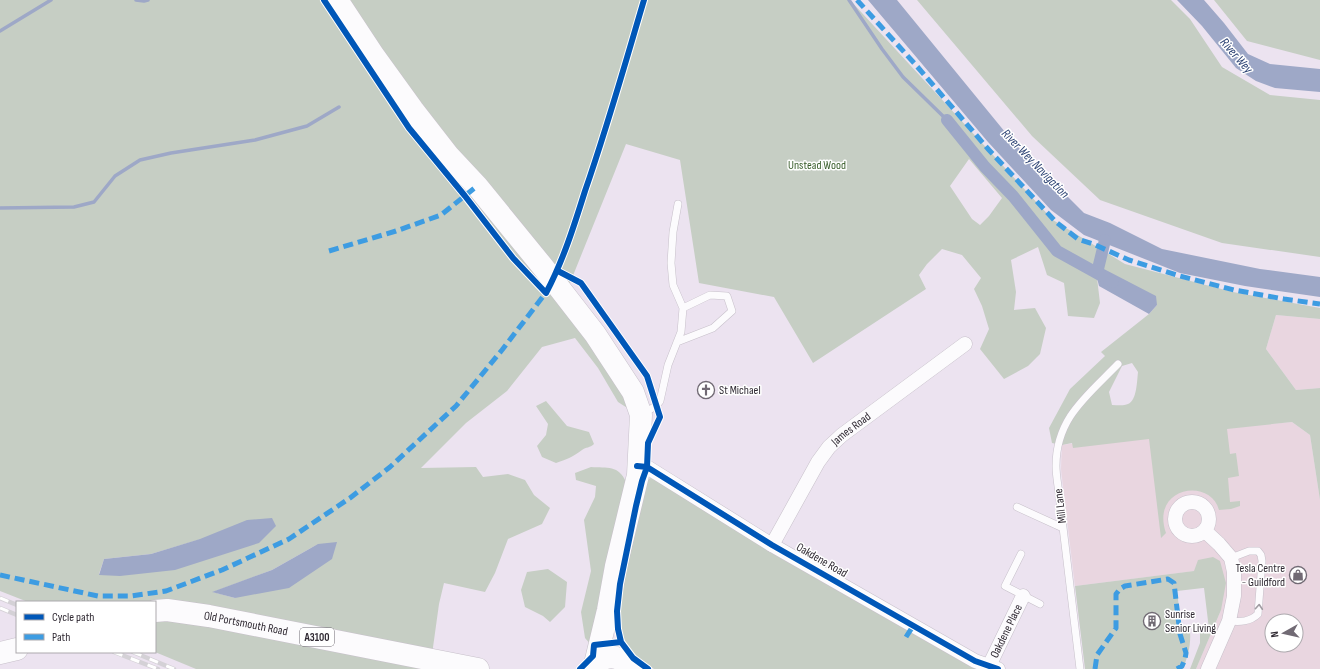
<svg xmlns="http://www.w3.org/2000/svg" width="1320" height="669" viewBox="0 0 1320 669" font-family="'Sofia Sans Condensed',sans-serif">
	<style>
		.commercial { fill: #e9d6e0; fill-rule: evenodd }
		.green { fill: #c6cec4; fill-rule: evenodd }
		.water { fill: #9ea8c7 }
		.lines { fill: none; stroke-linecap: round; stroke-linejoin: round }
		.stream { stroke: #9ea8c7; stroke-width: 3.5 }
		.canal { stroke: #9ea8c7; stroke-width: 12 }
		.lane-casing { stroke: #c7c0ca; stroke-width: 8 }
		.street-casing { stroke: #c7c0ca; stroke-width: 15 }
		.primary-casing { stroke: #c7c0ca; stroke-width: 23 }
		.lane { stroke: #fcfbfd; stroke-width: 7 }
		.street { stroke: #fcfbfd; stroke-width: 14 }
		.primary { stroke: #fcfbfd; stroke-width: 22 }
		.rail-casing { stroke: #d4d1d6; stroke-width: 4.5 }
		.rail { stroke: #fff; stroke-width: 3; stroke-dasharray: 9; stroke-linecap: butt }
		.quiet { stroke: #3d9ce2; stroke-width: 5; stroke-dasharray: 10 5; stroke-linecap: butt }
		.cycleway-casing { stroke: #fff; stroke-width: 8 }
		.cycleway { stroke: #0057b8; stroke-width: 6 }
		.oneway { stroke: #a09ca2 }
		.labels { text-anchor: middle; stroke-width: 3; stroke-linejoin: round; paint-order: stroke }
		.shield { fill: #fff; stroke: #6d6970; stroke-width: 1 }
		.shield-label { font-size: 11px; font-weight: bold; fill: #2f2932 }
		.park-label { font-size: 12px; fill: #375c29; stroke: #fff }
		.poi-label { font-size: 12px; fill: #2f2932; stroke: #fff; text-anchor: start }
		.street-label { font-size: 12px; fill: #2f2932; stroke: #fff }
		.water-label { font-size: 13px; font-style: italic; fill: #2a4172; stroke: #fff }
	</style>
	<rect width="100%" height="100%" fill="#ece3f0"/>
	<path class="commercial" d="M1276,315L1320,319V388L1296,390L1266,349Z
		M1292,422L1310,435L1320,500V669H1196L1221,610L1195,571L1075,586L1061,469L1062,445L1117,437ZM1272,621H1296V645H1272Z"/>
	<path class="green" d="M0,0H321L362,62H369L566,305L632,411L618,402L598,368L575,338L542,347L507,391L466,423L421,468L476,467L483,477L508,474L525,480L534,495L550,508L542,524L508,539L495,573L485,592L444,583L439,604L430,669H196L155,652V602H28L0,591ZM201,539L99,574L104,559L151,554ZM318,544L235,598L213,592L272,570Z
		M348,0H850L1053,220L1125,264L1233,292L1320,308V319L1276,315L1266,349L1296,390L1320,388V500L1310,435L1292,422L1227,429L1230,454L1236,453L1239,476L1228,478L1230,502L1240,501V506L1231,509L1219,510C1210,477 1150,487 1166,533L1161,538L1149,439L1073,448L1072,443L1062,445L1052,443L1049,428L1070,389L1105,356L1101,352L1149,314L1157,305L1097,278L1100,303L1094,318L1068,316L1064,283L1047,275L1038,247L1011,260L1016,292L1014,310L1035,308L1046,328L1040,354L1028,366L1004,379L980,349L989,329L982,306L974,289L981,278L962,255L942,249L927,264L919,275L926,289L813,363L774,297L699,283L680,160L626,144L568,288L449,145ZM969,159L1002,198L989,216L980,225L972,219L950,186ZM1132,363L1138,372C1137,380 1137,401 1128,404C1124,406 1117,405 1112,405L1109,392L1122,366Z
		M917,0H1171L1190,19L1222,67L1270,95L1320,100V257L1222,243L1100,200L1032,136Z
		M1214,0H1320V60L1247,41Z
		M546,401L567,426L589,432L594,444C590,448 586,447 582,450C572,457 568,459 556,463L542,457L537,446L546,435L548,424L536,406Z
		M591,467C607,468 619,465 626,482L592,646L585,638L581,612L591,571L584,520L595,497L596,486L576,480L575,473Z
		M650,478L661,480L986,669H654L637,657L626,644L621,629L619,610L621,591L643,486Z
		M1213,557L1220,561L1226,583L1221,610L1196,669H1190L1200,643V630L1209,629L1204,588H1203L1177,591L1182,632L1190,631C1191,646 1188,656 1183,669H1085L1075,586L1194,571L1198,560Z
		M548,569L567,582L565,607L550,622L543,616L525,607L521,590L527,572Z"/>
	<path class="water" d="M868,0H897L1014,143L1084,213L1110,223L1162,249L1260,269L1320,277V297L1245,286L1180,273L1084,235L1051,210L988,142Z
		M1177,0H1204L1224,23L1248,54L1270,64L1320,69V92L1275,88L1256,81L1236,68L1202,26Z
		M1102,268L1156,296L1157,305L1149,314L1099,286L1097,278Z
		M272,518L276,526L259,543L175,570L120,576L99,575L104,559L151,554L200,539L247,520Z
		M337,542L332,559L289,588L235,598L212,592L272,570L318,544Z"/>
	<g class="lines">
		<path class="stream" d="M136,0L144,1L148,0
			M849,0L882,49L903,77L947,120
			M0,31L51,0
			M0,208L74,207L94,202L115,176L140,160L171,153L255,140L307,126L339,107"/>
		<path class="canal" d="M947,120L985,167L1013,196L1057,251L1113,282
			M1097,273L1105,240"/>
		<g class="lane-casing">
			<path id="lane" d="M677,342L713,328L732,311L727,296L710,295L683,308
				M644,413L656,406L660,401L668,365L681,332L683,308L673,285L671,263L673,232L678,204
				M1017,507L1063,528
				M1021,554L1005,586L1040,604
				M1229,621C1240,622 1250,622 1258,614L1262,561L1261,555L1258,551H1249L1231,558
				M1080,669L1059,494C1058,485 1056,475 1056,466C1056,418 1087,396 1118,364"/>
		</g>
		<g class="street-casing">
			<g id="street">
				<path d="M637,466L647,467L772,545L975,661L998,669"/>
				<circle cx="1192" cy="519" r="17"/>
				<path d="M1205,531L1219,544L1231,558L1234,572V596L1229,621L1208,669"/>
				<path id="s1" d="M772,545L818,462L829,447L842,435L965,344"/>
				<path id="s2" d="M989,666L1023,596"/>
			</g>
		</g>
		<g class="primary-casing">
			<g id="primary">
				<path d="M337,0L374,56L413,110L448,155L477,186L543,267L595,334L633,392L641,415L638,475L616,566L608,610L595,664"/>
				<path id="s3" d="M155,611L167,610L209,616L478,669"/>
				<path d="M0,653L17,649"/>
				<path d="M592,669C597,660 609,654 619,659C625,661 630,666 635,669"/>
			</g>
		</g>
		<use href="#lane" class="lane"/>
		<use href="#street" class="street"/>
		<use href="#primary" class="primary"/>
		<g class="rail-casing">
			<path id="rail" d="M0,598L17,605
				M0,608L17,615
				M114,652L158,669
				M133,652L174,669"/>
		</g>
		<use href="#rail" class="rail"/>
		<path class="quiet" d="M857,0L915,64L989,150L1056,222L1078,239L1093,244L1129,260L1180,276L1234,290L1284,299L1320,304
			M329,251L396,231L441,215L477,186
			M0,575L98,596H131L166,591L222,570L289,539L350,498L390,467L456,406L502,350L548,290
			M906,637L913,626
			M1095,669L1097,655L1116,628V594L1120,589L1125,586L1168,579L1174,583L1180,634L1186,653L1185,659L1182,666L1177,669"/>
		<g class="cycleway-casing">
			<path id="cycleway" d="M324,0L409,128L465,196L513,258L546,293C563,261 574,226 585,191C607,128 625,64 644,0
				M558,271L581,283L647,376L660,417L648,443L647,467L642,481L636,506L620,584L617,611L618,629L621,642
				M637,466L647,467L772,545L975,661L998,669
				M580,669L593,656L594,645L621,642L633,658L648,669"/>
		</g>
		<use href="#cycleway" class="cycleway"/>
	</g>
	<defs><path id="oneway-chevron" d="M-2-3.5L2.5 0L-2 3.5" fill="none" stroke-width="1.6" stroke-linecap="round" stroke-linejoin="round"/></defs>
	<use class="oneway" href="#oneway-chevron" transform="translate(1259 607) rotate(-86)"/>
	<defs>
		<g id="church-ring" transform="scale(0.9)"><circle r="9.5" fill="#fff" stroke="#716a74" stroke-width="1.5"/><path d="M-1.2-6h2.4v3.5h3.3v2.4h-3.3V6h-2.4V-.1h-3.3v-2.4h3.3Z" fill="#716a74"/></g>
		<g id="shop-ring" transform="scale(0.9)"><circle r="9.5" fill="#fff" stroke="#716a74" stroke-width="1.5"/><path d="M-5-2.5h2.3a2.7 3.5 0 0 1 5.4 0H5L5.5 6h-11ZM-1.5-2.5h3a1.5 2.3 0 0 0-3 0Z" fill="#716a74"/></g>
		<g id="building-ring" transform="scale(0.9)"><circle r="9.5" fill="#fff" stroke="#716a74" stroke-width="1.5"/><path d="M-4-6H4V6H1V3H-1V6H-4ZM-2.5-4.3h1.7v1.8h-1.7ZM.8-4.3h1.7v1.8H.8ZM-2.5-1h1.7V.8h-1.7ZM.8-1h1.7V.8H.8Z" fill="#716a74"/></g>
	</defs>
	<g fill-rule="evenodd">
		<use href="#church-ring" x="706" y="390"/>
		<use href="#shop-ring" x="1298" y="575"/>
		<use href="#building-ring" x="1152" y="621"/>
	</g>
	<g class="labels">
		<rect class="shield" x="300" y="628" width="34" height="18" rx="3"/>
		<g class="shield-label">
			<text x="317" y="641">A3100</text>
		</g>
		<g class="park-label">
			<text x="817" y="169">Unstead Wood</text>
		</g>
		<g class="poi-label">
			<text x="719" y="394">St Michael</text>
			<text x="1285" y="572" text-anchor="end">Tesla Centre<tspan x="1285" dy="14">- Guildford</tspan></text>
			<text x="1165" y="618">Sunrise<tspan x="1165" dy="14">Senior Living</tspan></text>
		</g>
		<g class="street-label">
			<text dy="4" stroke="none"><textPath href="#s1" startOffset="142">James Road</textPath></text>
			<text transform="translate(1060 506) rotate(-97)" y="4">Mill Lane</text>
			<text transform="translate(822 560) rotate(30)" y="4">Oakdene Road</text>
			<text dy="4" stroke="none"><textPath href="#s3" startOffset="92">Old Portsmouth Road</textPath></text>
			<text dy="4" stroke="none"><textPath href="#s2" startOffset="39">Oakdene Place</textPath></text>
		</g>
		<g class="water-label">
			<text transform="translate(1237 55) rotate(49)" y="5">River Wey</text>
			<text transform="translate(1036 163) rotate(46)" y="5">River Wey Navigation</text>
		</g>
	</g>
	<rect x="16" y="601" width="140" height="52" fill="#ffffff" stroke="#aca9ad"/>
	<rect x="24" y="614" width="20" height="6" fill="#0057b8" stroke="#aca9ad"/>
	<text x="52" y="621" font-size="12" fill="#2f2932">Cycle path</text>
	<rect x="24" y="634" width="20" height="6" fill="#3d9ce2" stroke="#aca9ad"/>
	<text x="52" y="641" font-size="12" fill="#2f2932">Path</text>
	<g transform="translate(1284 633) rotate(262)"><circle r="19" fill="#ffffff" stroke="#aca9ad"/>
	<path d="M0-3L7 15L0 10L-7 15Z" fill="#716a74"/>
	<text y="-6" font-size="11" font-weight="bold" text-anchor="middle" fill="#2f2932">N</text>
	</g>
</svg>
